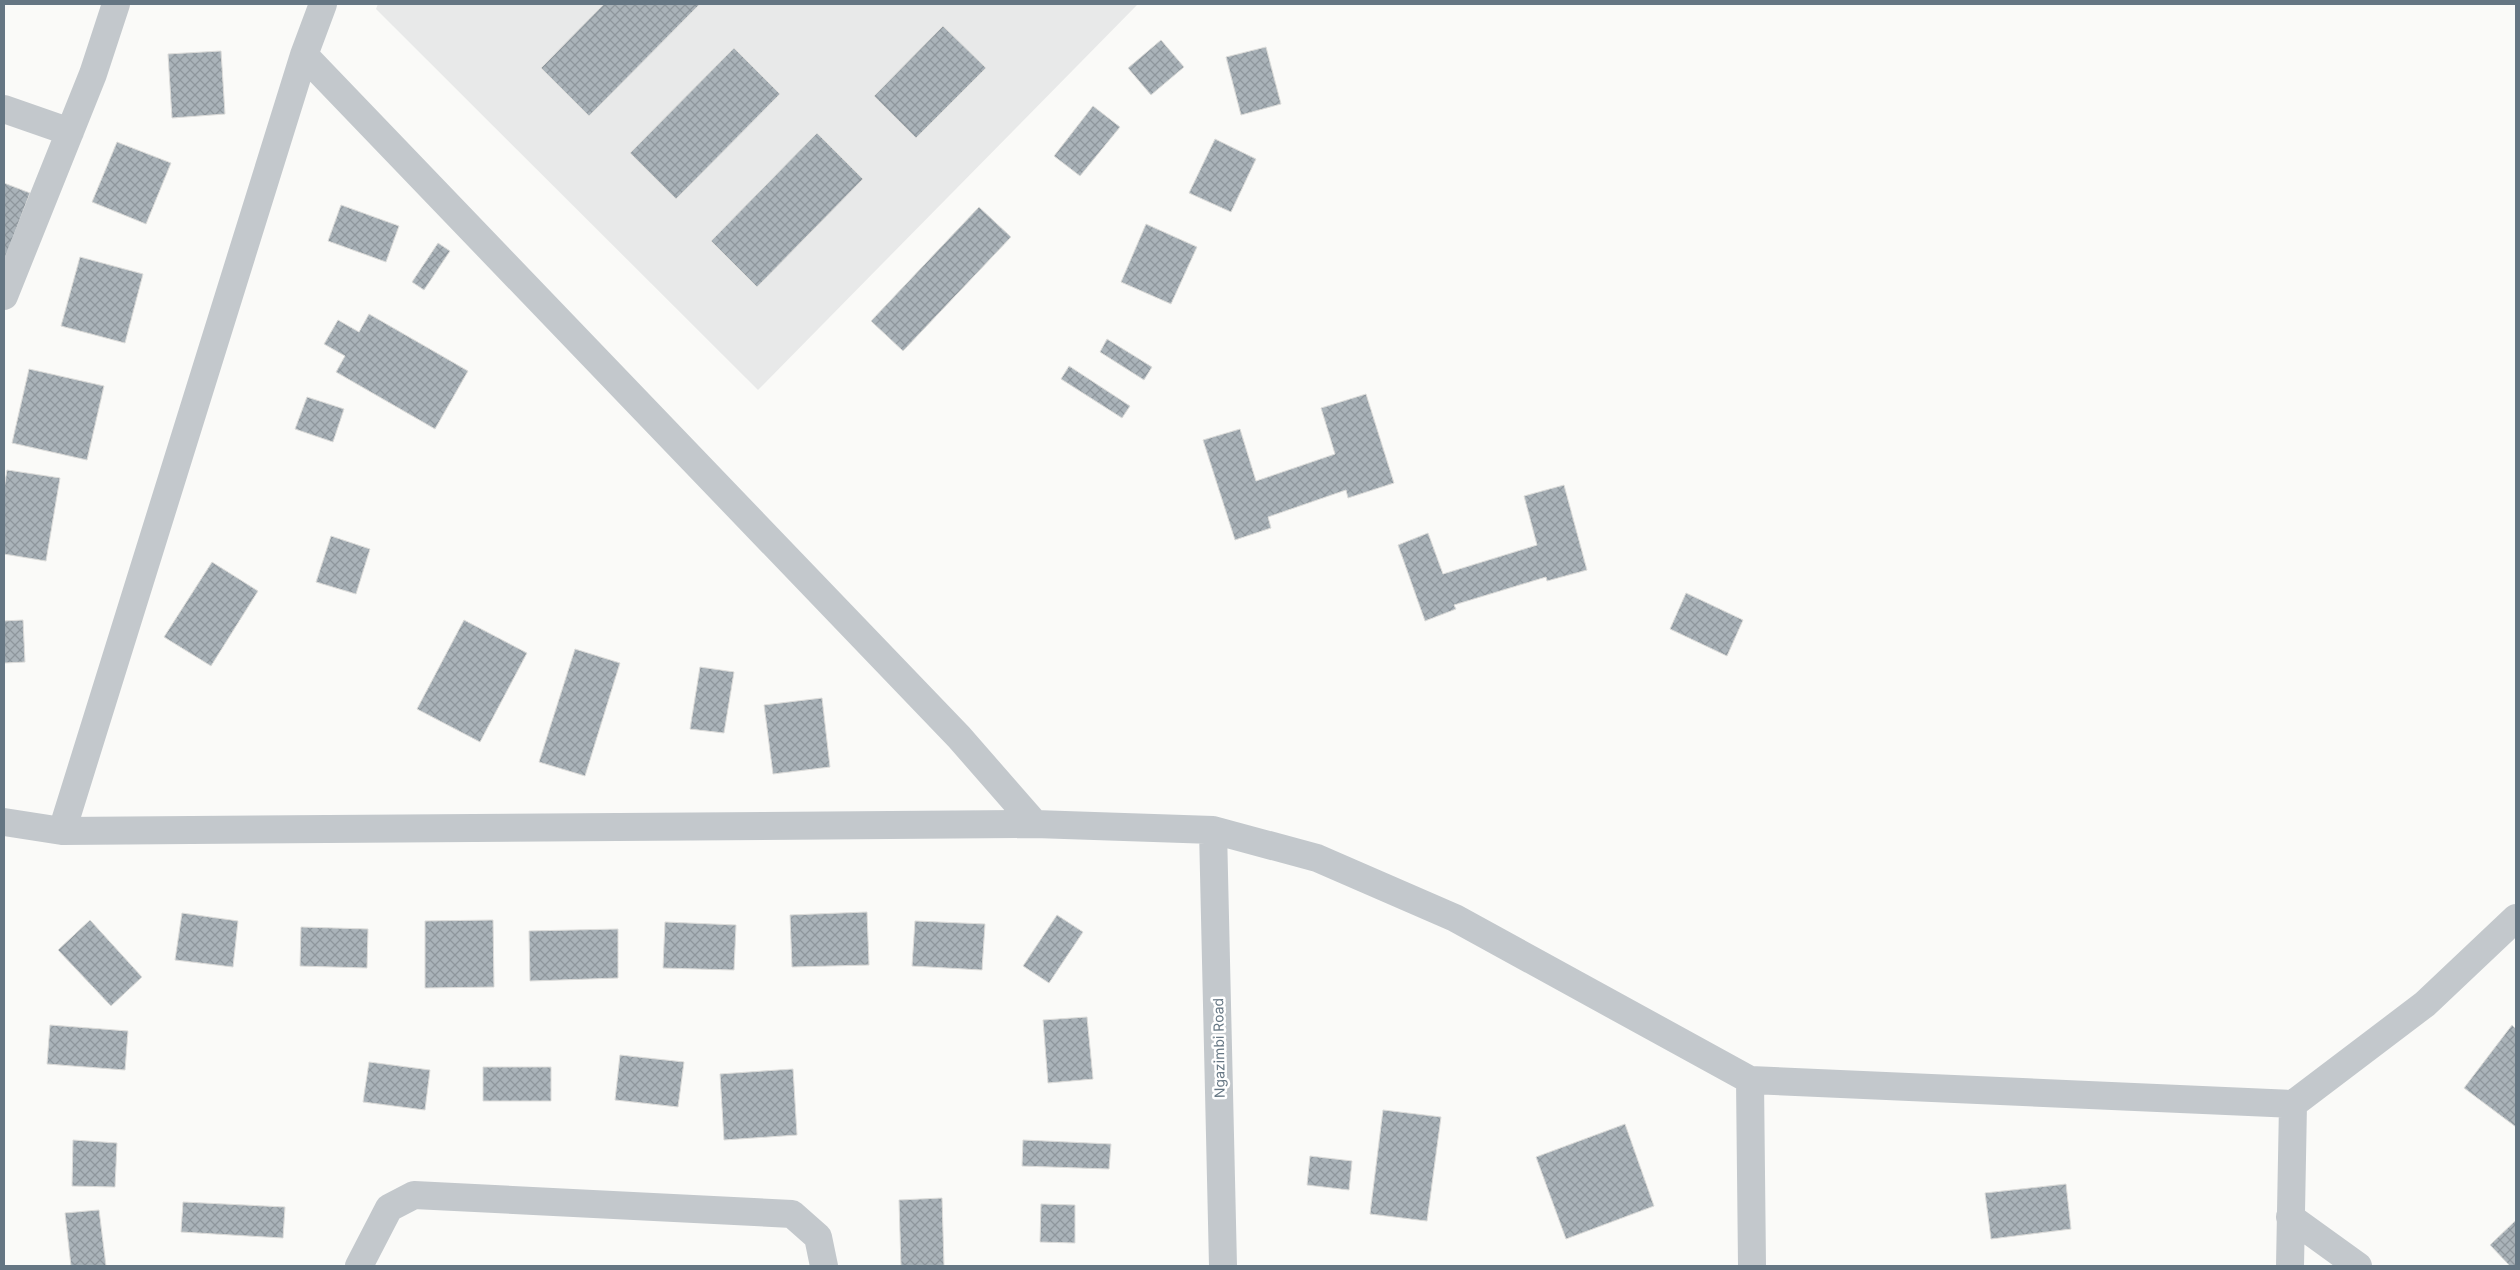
<svg xmlns="http://www.w3.org/2000/svg" width="2520" height="1270" viewBox="0 0 2520 1270" font-family="Inter,sans-serif">
	<style>
		.built { fill: #e8e9e9 }
		.building { fill: url(#building-cross-hatch); stroke: #dcdcda }
		.lines { fill: none; stroke-linecap: round; stroke-linejoin: round }
		.minor { stroke: #c3c8cc; stroke-width: 28 }
		.labels { text-anchor: middle; stroke-width: 5; stroke-linejoin: round; paint-order: stroke }
		.street-label { font-size: 14px; fill: #657683; stroke: #fff }
	</style>
	<defs>
		<pattern id="building-cross-hatch" width="8" height="8" patternUnits="userSpaceOnUse" patternTransform="scale(1.25)"><rect width="8" height="8" fill="#aab3b9"/><path d="M0 0l8 8M0 8l8-8" fill="none" stroke="#8e969c"/></pattern>
	</defs>
	<rect width="100%" height="100%" fill="#fafaf8"/>
	<path class="built" d="M378,4H1138L758,390L376,9Z"/>
	<path class="building" d="M604,4H700L589,116L541,68Z
		M943,26L986,68L916,138L874,96Z
		M1161,40L1184,67L1151,95L1128,68Z
		M1266,47L1281,104L1241,115L1226,57Z
		M734,48L780,94L676,199L630,153Z
		M221,51L225,114L172,118L168,54Z
		M1093,106L1120,127L1080,176L1054,156Z
		M817,133L863,179L757,287L711,241Z
		M1215,139L1256,159L1231,212L1189,193Z
		M117,142L171,163L146,224L92,202Z
		M4,183L30,193L4,262Z
		M341,205L399,226L386,262L328,241Z
		M979,207L1011,237L903,351L871,321Z
		M1146,224L1197,247L1171,304L1121,282Z
		M438,243L450,251L424,290L412,282Z
		M80,257L143,274L125,343L61,326Z
		M369,314L468,371L435,429L336,372L345,356L324,344L338,320L359,332Z
		M1107,339L1152,367L1144,380L1100,352Z
		M1069,366L1130,406L1122,418L1061,379Z
		M29,369L104,386L87,460L12,443Z
		M1366,394L1394,483L1348,498L1346,490L1268,517L1271,528L1235,540L1203,440L1240,429L1256,481L1335,454L1321,408Z
		M307,397L344,409L333,442L295,429Z
		M7,470L60,478L46,561L4,554V489Z
		M1564,485L1587,570L1547,581L1546,577L1454,605L1456,609L1425,621L1398,545L1428,533L1443,574L1537,545L1524,496Z
		M331,536L370,549L356,594L316,582Z
		M212,562L258,591L211,666L164,637Z
		M1686,593L1743,620L1727,656L1670,629Z
		M23,620L25,662L4,663V621Z
		M464,620L527,653L480,742L417,709Z
		M575,649L620,663L585,776L539,762Z
		M700,667L734,672L724,733L690,729Z
		M822,698L830,767L773,774L764,705Z
		M867,912L869,965L792,967L790,915Z
		M182,913L238,921L233,967L175,960Z
		M1057,915L1083,932L1049,983L1023,966Z
		M90,920L142,977L111,1006L58,950Z
		M493,920L494,987L425,988V921Z
		M915,921L985,924L982,970L912,966Z
		M665,922L736,925L734,970L663,968Z
		M301,927L368,929L367,968L300,966Z
		M618,929V978L530,981L529,931Z
		M1087,1017L1093,1079L1048,1083L1043,1020Z
		M50,1025L128,1031L125,1070L47,1064Z
		M2512,1025L2516,1029V1127L2464,1088Z
		M620,1055L684,1062L678,1107L615,1100Z
		M369,1062L430,1070L425,1110L363,1102Z
		M483,1067H551V1101H483Z
		M793,1069L797,1135L724,1140L720,1074Z
		M1383,1110L1441,1117L1427,1221L1370,1214Z
		M1625,1124L1654,1206L1566,1239L1536,1157Z
		M73,1140L117,1143L115,1187L72,1186Z
		M1023,1140L1111,1144L1109,1169L1022,1166Z
		M1310,1156L1352,1161L1349,1190L1307,1185Z
		M2066,1184L2071,1229L1991,1239L1985,1193Z
		M942,1198L944,1266H901L899,1200Z
		M183,1202L285,1207L283,1238L181,1232Z
		M1041,1204L1075,1205V1243L1040,1242Z
		M99,1210L106,1266H71L65,1213Z
		M2516,1220V1266H2510L2490,1245Z"/>
	<g class="lines">
		<path class="minor" d="M304,55L959,737L1035,824
			M4,109L70,132
			M4,296L93,74L116,4
			M4,822L62,831L1035,824L1213,830L1317,858L1455,918L1750,1080L2293,1104L2425,1004L2516,918
			M1213,830L1223,1266
			M62,831L304,55L323,4
			M1750,1080L1752,1266
			M2290,1217L2358,1266
			M359,1266L389,1208L414,1195L792,1214L818,1237L824,1266
			M2290,1266L2293,1104"/>
	</g>
	<g class="labels">
		<g class="street-label">
			<text transform="translate(1219 1048) rotate(-91)" y="5">Ngazimbi Road</text>
		</g>
	</g>
	<rect width="2520" height="1270" fill="none" stroke="#657683" stroke-width="10"/>
</svg>
